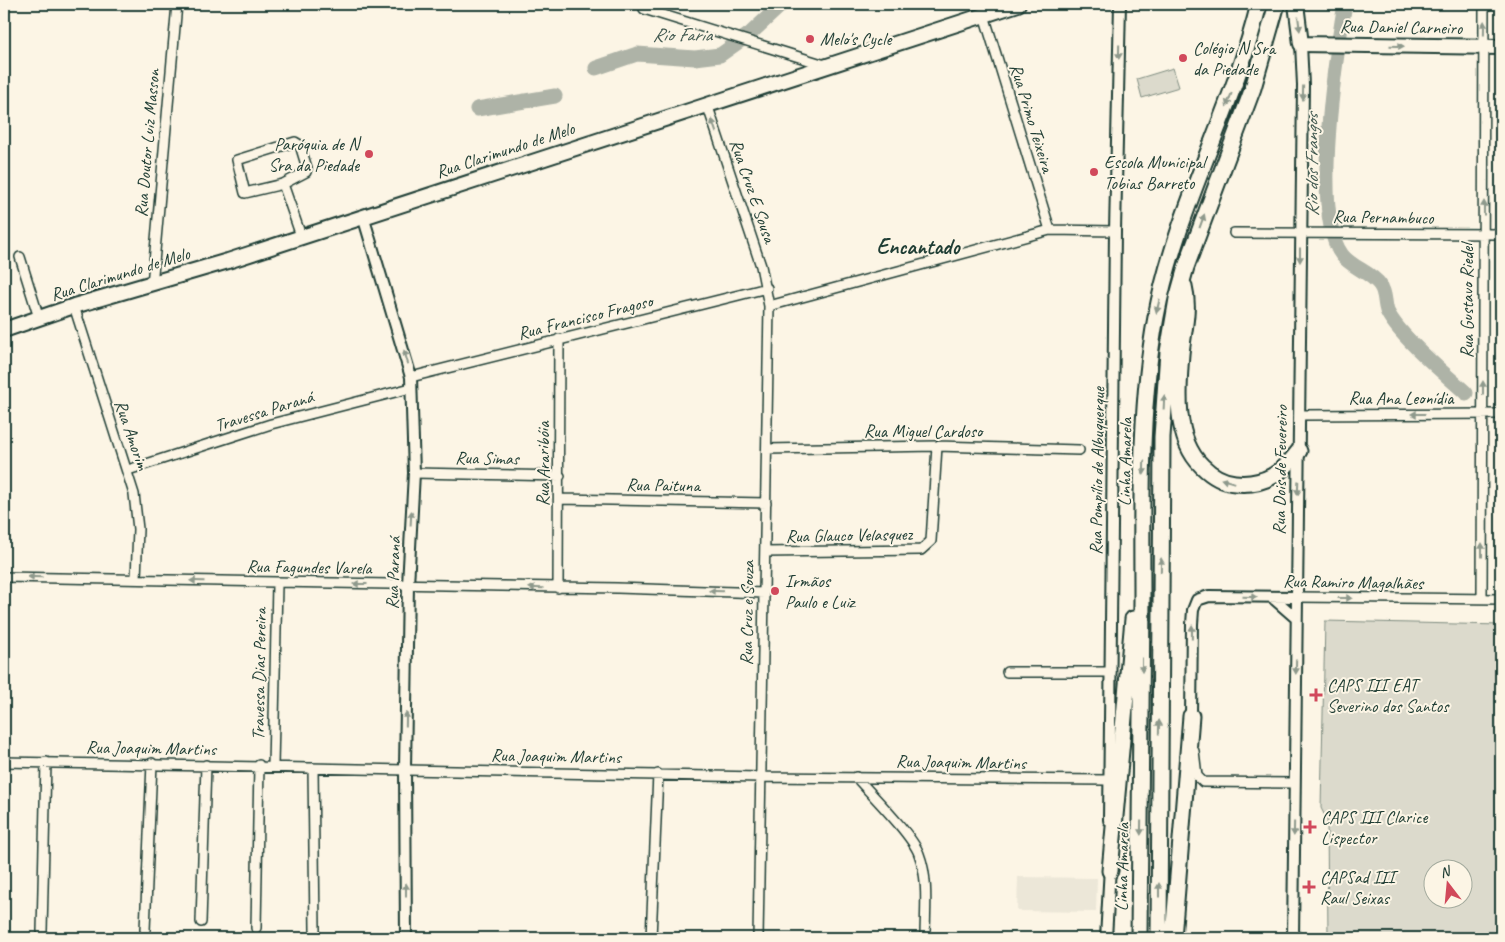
<svg xmlns="http://www.w3.org/2000/svg" width="1505" height="942" viewBox="0 0 1505 942" font-family="Caveat,sans-serif">
	<style>
		.built { fill: #ece7d8 }
		.grass { fill: #dcdacc; stroke: #7e8c80; fill-rule: evenodd }
		.lines { fill: none; stroke-linecap: round; stroke-linejoin: round }
		.river { stroke: #aeb3a7; stroke-width: 15 }
		.minor-casing { stroke: #1f3d34; stroke-width: 12 }
		.tertiary-casing { stroke: #1f3d34; stroke-width: 14 }
		.primary-casing { stroke: #1f3d34; stroke-width: 18 }
		.motorway-casing { stroke: #1f3d34; stroke-width: 19 }
		.minor { stroke: #fcf5e5; stroke-width: 9 }
		.tertiary { stroke: #fcf5e5; stroke-width: 10 }
		.primary { stroke: #fcf5e5; stroke-width: 14 }
		.motorway { stroke: #fcf5e5; stroke-width: 15 }
		.oneway { fill: #8e998c }
		.poi-dot { fill: #d1495b; stroke: #fcf5e5; stroke-width: 2 }
		.labels { text-anchor: middle; stroke-width: 4; stroke-linejoin: round; paint-order: stroke }
		.street-label { font-size: 18px; fill: #1f3d34; stroke: #fcf5e5 }
		.poi-label { font-size: 18px; fill: #1f3d34; stroke: #fcf5e5; text-anchor: start }
		.water-label { font-size: 19px; font-style: italic; fill: #435a51; stroke: #fcf5e5 }
		.district-label { font-size: 22px; font-weight: bold; fill: #1f3d34; stroke: #fcf5e5 }
	</style>
	<rect width="100%" height="100%" fill="#fcf5e5"/>
	<filter id="ink" filterUnits="userSpaceOnUse"><feTurbulence type="fractalNoise" baseFrequency=".02" numOctaves="2"/><feDisplacementMap in="SourceGraphic" scale="10" xChannelSelector="R" yChannelSelector="G"/><feConvolveMatrix kernelMatrix="1 2 1 2 8 2 1 2 1" color-interpolation-filters="sRGB"/></filter>
	<g filter="url(#ink)">
		<path class="built" d="M1018,877L1097,878L1096,912L1017,911Z"/>
		<path class="grass" d="M1173,68L1179,87L1142,98L1137,79Z
			M1325,621L1501,625V938H1328L1327,820L1321,808ZM1432,870H1462V900H1432Z"/>
		<g class="lines">
			<path class="river" d="M1345,4C1336,55 1311,215 1342,255C1352,268 1371,272 1380,285C1386,293 1384,302 1387,311C1398,335 1445,374 1466,393
				M596,68L637,54L695,58L720,55L751,33L782,4
				M477,109L555,96"/>
			<g class="minor-casing">
				<path id="minor" d="M644,9L825,65
					M984,15L1050,230
					M707,104L761,266L769,306L758,938
					M295,142L300,145L307,168L306,172L283,184L245,193L237,160Z
					M283,184L301,236
					M1234,233L1501,234
					M20,257L39,318
					M152,285L177,4
					M74,306L134,494L138,529L136,578
					M769,306L1050,230L1115,231
					M411,377L767,288
					M1300,415L1501,414
					M767,449L937,446L1079,450
					M128,470L271,424L411,388
					M414,473L560,476
					M560,499L766,503
					M765,552L921,550L931,541L937,446
					M4,577L617,588L764,593
					M558,588L559,339
					M1296,597L1501,599
					M1482,599L1484,4
					M1007,672H1111
					M1194,751L1197,776L1203,782L1294,783
					M4,762L760,777L1108,780
					M273,766L277,584
					M313,768L315,930
					M856,777C872,795 912,835 919,854C929,880 925,911 925,938
					M201,922L206,765
					M256,928L259,765
					M145,930L152,763
					M42,931L46,762
					M651,938L658,774"/>
			</g>
			<g class="tertiary-casing">
				<path id="tertiary" d="M363,216L411,377L414,473L408,585L405,768L406,938
					M1272,597L1296,618
					M1191,716L1192,624L1193,610L1197,600L1209,596L1296,597
					M1109,820L1115,231L1120,4
					M1106,938L1110,867
					M1293,938L1303,85L1301,44"/>
			</g>
			<g class="primary-casing">
				<path id="primary" d="M1296,4L1301,44L1501,47
					M4,330L74,306L228,261L1018,4"/>
			</g>
			<g class="motorway-casing">
				<path id="motorway" d="M1184,286C1190,309 1183,331 1181,354C1178,390 1174,439 1202,466C1211,475 1223,482 1235,483C1265,486 1282,473 1299,451
					M1110,871L1133,619
					M1139,938C1141,825 1142,712 1142,599C1142,505 1139,409 1156,317C1176,208 1233,111 1259,4
					M1159,938L1162,437L1168,352L1177,299L1186,267L1253,88L1277,4
					M1173,938L1191,716"/>
			</g>
			<use href="#minor" class="minor"/>
			<use href="#tertiary" class="tertiary"/>
			<use href="#primary" class="primary"/>
			<use href="#motorway" class="motorway"/>
		</g>
		<defs><path id="oneway-solid" d="M-6-.8H1V-3.2L6.5 0L1 3.2V.8H-6Z" transform="scale(1.25)"/></defs>
		<g class="oneway">
			<use href="#oneway-solid" transform="translate(1299 24) rotate(83)"/>
			<use href="#oneway-solid" transform="translate(1484 28) rotate(-89)"/>
			<use href="#oneway-solid" transform="translate(1397 46) rotate(1)"/>
			<use href="#oneway-solid" transform="translate(1119 52) rotate(91)"/>
			<use href="#oneway-solid" transform="translate(1303 93) rotate(91)"/>
			<use href="#oneway-solid" transform="translate(1229 100) rotate(111)"/>
			<use href="#oneway-solid" transform="translate(714 126) rotate(-109)"/>
			<use href="#oneway-solid" transform="translate(1484 208) rotate(-90)"/>
			<use href="#oneway-solid" transform="translate(1202 221) rotate(-70)"/>
			<use href="#oneway-solid" transform="translate(1300 255) rotate(90)"/>
			<use href="#oneway-solid" transform="translate(1158 306) rotate(103)"/>
			<use href="#oneway-solid" transform="translate(406 357) rotate(-107)"/>
			<use href="#oneway-solid" transform="translate(1483 388) rotate(-90)"/>
			<use href="#oneway-solid" transform="translate(1164 402) rotate(-87)"/>
			<use href="#oneway-solid" transform="translate(1418 414) rotate(180)"/>
			<use href="#oneway-solid" transform="translate(1144 468) rotate(91)"/>
			<use href="#oneway-solid" transform="translate(1228 481) rotate(-164)"/>
			<use href="#oneway-solid" transform="translate(1298 488) rotate(92)"/>
			<use href="#oneway-solid" transform="translate(411 518) rotate(-87)"/>
			<use href="#oneway-solid" transform="translate(1482 550) rotate(-90)"/>
			<use href="#oneway-solid" transform="translate(1161 565) rotate(-89)"/>
			<use href="#oneway-solid" transform="translate(35 577) rotate(-179)"/>
			<use href="#oneway-solid" transform="translate(197 581) rotate(-178)"/>
			<use href="#oneway-solid" transform="translate(360 584) rotate(-180)"/>
			<use href="#oneway-solid" transform="translate(536 588) rotate(-179)"/>
			<use href="#oneway-solid" transform="translate(716 591) rotate(-178)"/>
			<use href="#oneway-solid" transform="translate(1250 597) rotate(1)"/>
			<use href="#oneway-solid" transform="translate(1345 598)"/>
			<use href="#oneway-solid" transform="translate(1192 632) rotate(-89)"/>
			<use href="#oneway-solid" transform="translate(1142 665) rotate(90)"/>
			<use href="#oneway-solid" transform="translate(1296 667) rotate(91)"/>
			<use href="#oneway-solid" transform="translate(406 719) rotate(-89)"/>
			<use href="#oneway-solid" transform="translate(1159 727) rotate(-89)"/>
			<use href="#oneway-solid" transform="translate(1141 828) rotate(91)"/>
			<use href="#oneway-solid" transform="translate(1294 829) rotate(91)"/>
			<use href="#oneway-solid" transform="translate(406 890) rotate(-90)"/>
			<use href="#oneway-solid" transform="translate(1159 890) rotate(-90)"/>
		</g>
	</g>
	<g class="poi-dot">
		<circle cx="810" cy="39" r="5"/>
		<circle cx="1183" cy="58" r="5"/>
		<circle cx="369" cy="154" r="5"/>
		<circle cx="1094" cy="172" r="5"/>
		<circle cx="775" cy="591" r="5"/>
		<path d="M1313.5 687.5h5v5h5v5h-5v5h-5v-5h-5v-5h5z"/>
		<path d="M1307.5 819.5h5v5h5v5h-5v5h-5v-5h-5v-5h5z"/>
		<path d="M1306.5 879.5h5v5h5v5h-5v5h-5v-5h-5v-5h5z"/>
	</g>
	<g class="labels">
		<g class="street-label">
			<text transform="translate(1401 27) rotate(1)" y="6">Rua Daniel Carneiro</text>
			<text transform="translate(1032 118) rotate(73)" y="6">Rua Primo Teixeira</text>
			<text transform="translate(147 143) rotate(-85)" y="6">Rua Doutor Luiz Masson</text>
			<text transform="translate(505 150) rotate(-18)" y="6">Rua Clarimundo de Melo</text>
			<text transform="translate(753 191) rotate(71)" y="6">Rua Cruz E Sousa</text>
			<text transform="translate(1383 217) rotate(1)" y="6">Rua Pernambuco</text>
			<text transform="translate(120 274) rotate(-17)" y="6">Rua Clarimundo de Melo</text>
			<text transform="translate(1467 301) rotate(-90)" y="6">Rua Gustavo Riedel</text>
			<text transform="translate(585 317) rotate(-14)" y="6">Rua Francisco Fragoso</text>
			<text x="1401" y="404">Rua Ana Leonídia</text>
			<text transform="translate(264 411) rotate(-17)" y="6">Travessa Paraná</text>
			<text x="923" y="437">Rua Miguel Cardoso</text>
			<text transform="translate(132 435) rotate(71)" y="6">Rua Amorim</text>
			<text transform="translate(487 458) rotate(1)" y="6">Rua Simas</text>
			<text transform="translate(1125 462) rotate(-89)" y="6">Linha Amarela</text>
			<text transform="translate(543 464) rotate(-90)" y="6">Rua Araribóia</text>
			<text transform="translate(1280 470) rotate(-89)" y="6">Rua Dois de Fevereiro</text>
			<text transform="translate(1097 471) rotate(-89)" y="6">Rua Pompílio de Albuquerque</text>
			<text transform="translate(663 485) rotate(1)" y="6">Rua Paituna</text>
			<text transform="translate(849 535) rotate(-1)" y="6">Rua Glauco Velasquez</text>
			<text transform="translate(309 567) rotate(1)" y="6">Rua Fagundes Varela</text>
			<text transform="translate(393 573) rotate(-88)" y="6">Rua Paraná</text>
			<text transform="translate(1353 582) rotate(1)" y="6">Rua Ramiro Magalhães</text>
			<text transform="translate(747 613) rotate(-89)" y="6">Rua Cruz e Souza</text>
			<text transform="translate(259 674) rotate(-89)" y="6">Travessa Dias Pereira</text>
			<text transform="translate(151 748) rotate(1)" y="6">Rua Joaquim Martins</text>
			<text transform="translate(556 756) rotate(1)" y="6">Rua Joaquim Martins</text>
			<text transform="translate(961 762) rotate(1)" y="6">Rua Joaquim Martins</text>
			<text transform="translate(1122 867) rotate(-89)" y="6">Linha Amarela</text>
		</g>
		<g class="poi-label">
			<text x="820" y="45">Melo's Cycle</text>
			<text x="1193" y="54">Colégio N Sra<tspan x="1193" dy="21">da Piedade</tspan></text>
			<text x="359" y="150" text-anchor="end">Paróquia de N<tspan x="359" dy="21">Sra da Piedade</tspan></text>
			<text x="1104" y="168">Escola Municipal<tspan x="1104" dy="21">Tobias Barreto</tspan></text>
			<text x="785" y="587">Irmãos<tspan x="785" dy="21">Paulo e Luiz</tspan></text>
			<text x="1327" y="691">CAPS III EAT<tspan x="1327" dy="21">Severino dos Santos</tspan></text>
			<text x="1321" y="823">CAPS III Clarice<tspan x="1321" dy="21">Lispector</tspan></text>
			<text x="1320" y="883">CAPSad III<tspan x="1320" dy="21">Raul Seixas</tspan></text>
		</g>
		<g class="water-label">
			<text x="682" y="41">Rio Faria</text>
			<text transform="translate(1311 165) rotate(-90)" y="7">Rio dos Frangos</text>
		</g>
		<g class="district-label">
			<text x="918" y="254">Encantado</text>
		</g>
	</g>
	<rect width="1505" height="942" fill="none" stroke="#fcf5e5" stroke-width="20"/>
	<rect x="10" y="10" width="1485" height="922" fill="none" stroke="#1f3d34" stroke-width="2" filter="url(#ink)"/>
	<g transform="translate(1448 884) rotate(344)"><circle r="24" fill="#fcf5e5" stroke="#a4ab9e"/>
	<path d="M0-4L9 19L0 12L-9 19Z" fill="#d1495b"/>
	<text y="-8" font-size="14" font-weight="bold" text-anchor="middle" fill="#1f3d34">N</text>
	</g>
</svg>
